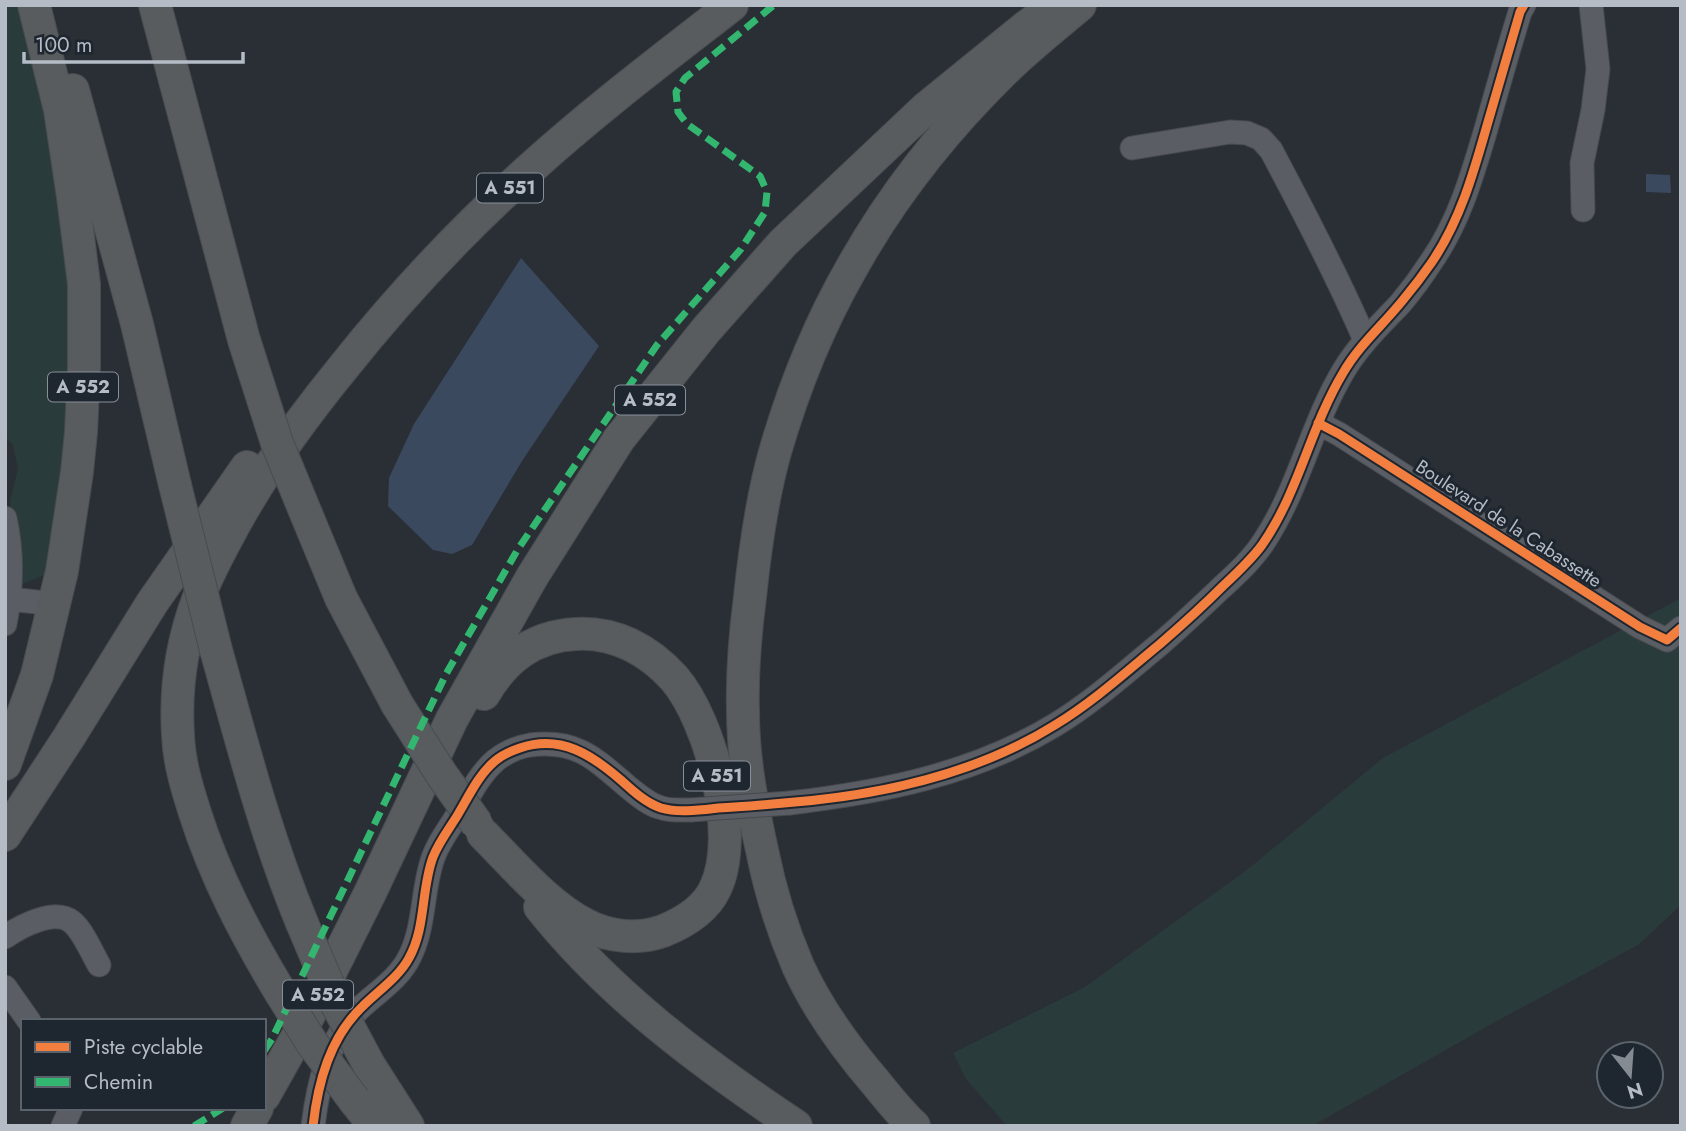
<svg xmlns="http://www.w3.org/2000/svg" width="1686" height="1131" viewBox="0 0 1686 1131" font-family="Jost,sans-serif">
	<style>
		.green { fill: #2a3b3c }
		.water { fill: #3b495e }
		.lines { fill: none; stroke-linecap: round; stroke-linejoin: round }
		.minor-casing { stroke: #464a4e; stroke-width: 25 }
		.highway-casing { stroke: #474c51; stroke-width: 34 }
		.minor { stroke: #5a5e64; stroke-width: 23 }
		.highway { stroke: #595c5e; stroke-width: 32 }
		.minor-bridge-casing { stroke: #464a4e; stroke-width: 25; stroke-linecap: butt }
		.highway-bridge-casing { stroke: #474c51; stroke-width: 34; stroke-linecap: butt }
		.minor-bridge { stroke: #5a5e64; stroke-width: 23 }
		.highway-bridge { stroke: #595c5e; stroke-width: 32 }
		.quiet { stroke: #33b770; stroke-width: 7; stroke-dasharray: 14 7; stroke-linecap: butt }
		.cycleway-casing { stroke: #1e2630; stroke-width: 13 }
		.cycleway { stroke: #f27e40; stroke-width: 9 }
		.labels { text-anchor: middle; stroke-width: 6; stroke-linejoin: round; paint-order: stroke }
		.shield { fill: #1e2630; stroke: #888f99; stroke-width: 2 }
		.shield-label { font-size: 18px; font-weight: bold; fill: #b5bcc6 }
		.street-label { font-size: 19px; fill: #b5bcc6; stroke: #1e2630 }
	</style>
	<rect width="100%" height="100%" fill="#2a2f35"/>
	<path class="green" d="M5,5H18L47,97L70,291L68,446L54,571L20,585L19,548L10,501L18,469L13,445L5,437Z
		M1681,598V905L1638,945L1495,1022L1312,1126H1007L966,1079L953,1053L1085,987L1248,869L1383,758Z"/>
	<path class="water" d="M1646,174L1670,175L1671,193L1646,192Z
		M521,258L599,346L522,461L472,545L452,554L433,550L388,506L389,478L414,424Z"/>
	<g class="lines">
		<g class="minor-casing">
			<path id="minor" d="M1132,148L1230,132L1247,133L1261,139L1271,150C1304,212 1337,275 1365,340
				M1583,210L1582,163L1593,110L1598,69L1591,5
				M1318,423L1339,434L1640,627L1667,640L1681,628
				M5,518C13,554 12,589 5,624
				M10,599L54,604
				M790,803C883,792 974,774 1055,725C1093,702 1126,672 1160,644C1181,626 1200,608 1220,589C1235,575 1251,561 1263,543C1299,489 1311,425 1344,370C1359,345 1380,325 1400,304C1411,291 1422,276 1431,262C1459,222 1472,176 1486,129C1497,90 1508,51 1520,12L1524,5
				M5,937C21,926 55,908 72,922C83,931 92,953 99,965
				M5,987L29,1021
				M63,1126L71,1108
				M313,1126C318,1085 328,1039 359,1009C376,993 400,978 410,956C425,926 422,889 433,858C438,843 448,830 457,816C468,798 479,774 496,760C505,753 518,747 530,745C577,739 595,759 628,787C637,794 648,804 659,807C669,811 680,810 691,810"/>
		</g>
		<g class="highway-casing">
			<path id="highway" d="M155,5L244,340
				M73,90L137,324L175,485
				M307,516L341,598L397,704
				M216,650C242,742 265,834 302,923
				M5,764L37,675L62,571L77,472L81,432L84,367V284L73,197L60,110L34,5
				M483,834C514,865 547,905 586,925C609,937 638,940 663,931C683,923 705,910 715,889C741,836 711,721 674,678C648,650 615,632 576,634C534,636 505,658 484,694
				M5,835L69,737L152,603L247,467
				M540,907C610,995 703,1064 796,1126
				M279,990C245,933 215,876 195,813C187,788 179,762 178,735C175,688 182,641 199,597C208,572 222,548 234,525C265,469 302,418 342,369C399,297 463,229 531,168C595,110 664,58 732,5
				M369,1065L408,1126
				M264,1096L305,1023L370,893L452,719L532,577L619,439L706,330L783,243L925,109L1027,26L1056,5
				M354,1100L375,1126
				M247,1126L257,1108
				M914,1126C900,1113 888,1098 876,1083C846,1048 817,1008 798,966C782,929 770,890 762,850C752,805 743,758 743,711C742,673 745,635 750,597C755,549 762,498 775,452C793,390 819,325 851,269C891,197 944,130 1003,72C1027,48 1054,27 1080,5"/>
		</g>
		<use href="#minor" class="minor"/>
		<use href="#highway" class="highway"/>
		<g class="minor-bridge-casing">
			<path id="minor-bridge" d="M691,810L790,803"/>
		</g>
		<g class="highway-bridge-casing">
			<path id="highway-bridge" d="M244,340L277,443L307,516
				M175,485L216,650
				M397,704L442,775L477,824
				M302,923L335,1001L369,1065
				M279,990L312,1043L354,1100"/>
		</g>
		<use href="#minor-bridge" class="minor-bridge"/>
		<use href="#highway-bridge" class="highway-bridge"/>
		<path class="quiet" d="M264,1051L272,1039L446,674L518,549L657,345L741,249L765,212L767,192L760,176L687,124L678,112L676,92L685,78L774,5
			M194,1126L223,1108"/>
		<g class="cycleway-casing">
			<path id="cycleway" d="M1318,423L1339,434L1640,627L1667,640L1681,628
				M313,1126C318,1082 330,1037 363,1006C378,991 399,977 409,958C426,928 421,889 433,857C439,842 449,829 457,816C468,798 478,775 495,761C502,755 511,751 520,748C561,734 592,755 622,781C633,791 646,803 661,808C678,813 700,810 718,808C740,807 762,805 784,803C877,796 975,775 1055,725C1093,702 1126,672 1160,644C1182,625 1203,606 1223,586C1237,573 1251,560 1262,545C1299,492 1310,428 1343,373C1359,345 1383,325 1403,300C1413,288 1423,275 1432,262C1461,219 1474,171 1488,122C1499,85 1509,49 1520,12L1524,5"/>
		</g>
		<use href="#cycleway" class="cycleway"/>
	</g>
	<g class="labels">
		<g class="shield">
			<rect x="477" y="173.5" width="66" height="29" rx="5"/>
			<rect x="48" y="372.5" width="70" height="29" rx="5"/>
			<rect x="615" y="385.5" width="70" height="29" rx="5"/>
			<rect x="684" y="761.5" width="66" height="29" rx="5"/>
			<rect x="283" y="980.5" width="70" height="29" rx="5"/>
		</g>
		<g class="shield-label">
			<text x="510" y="194">A 551</text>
			<text x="83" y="393">A 552</text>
			<text x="650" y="406">A 552</text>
			<text x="717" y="782">A 551</text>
			<text x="318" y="1001">A 552</text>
		</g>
		<g class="street-label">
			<text transform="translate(1509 523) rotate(33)" y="7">Boulevard de la Cabassette</text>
		</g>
	</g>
	<rect width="1686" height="1131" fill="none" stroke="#b5bcc6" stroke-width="14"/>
	<rect x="21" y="1019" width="245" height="91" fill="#1e2630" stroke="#5a626c" stroke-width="2"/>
	<rect x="35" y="1042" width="35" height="10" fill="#f27e40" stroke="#5a626c" stroke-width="2"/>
	<text x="84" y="1054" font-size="21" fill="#b5bcc6">Piste cyclable</text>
	<rect x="35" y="1077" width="35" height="10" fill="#33b770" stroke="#5a626c" stroke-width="2"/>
	<text x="84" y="1089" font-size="21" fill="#b5bcc6">Chemin</text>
	<g transform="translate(1630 1075) rotate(163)"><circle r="33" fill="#1e2630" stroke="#5a626c" stroke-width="2"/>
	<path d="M0-5L12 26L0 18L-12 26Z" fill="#848b93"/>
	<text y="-10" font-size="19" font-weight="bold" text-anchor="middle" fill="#b5bcc6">N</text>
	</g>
	<path d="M24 52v10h219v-10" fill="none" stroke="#b5bcc6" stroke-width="3.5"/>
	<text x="35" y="52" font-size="21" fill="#b5bcc6" stroke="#1e2630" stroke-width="5" paint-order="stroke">100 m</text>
</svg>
